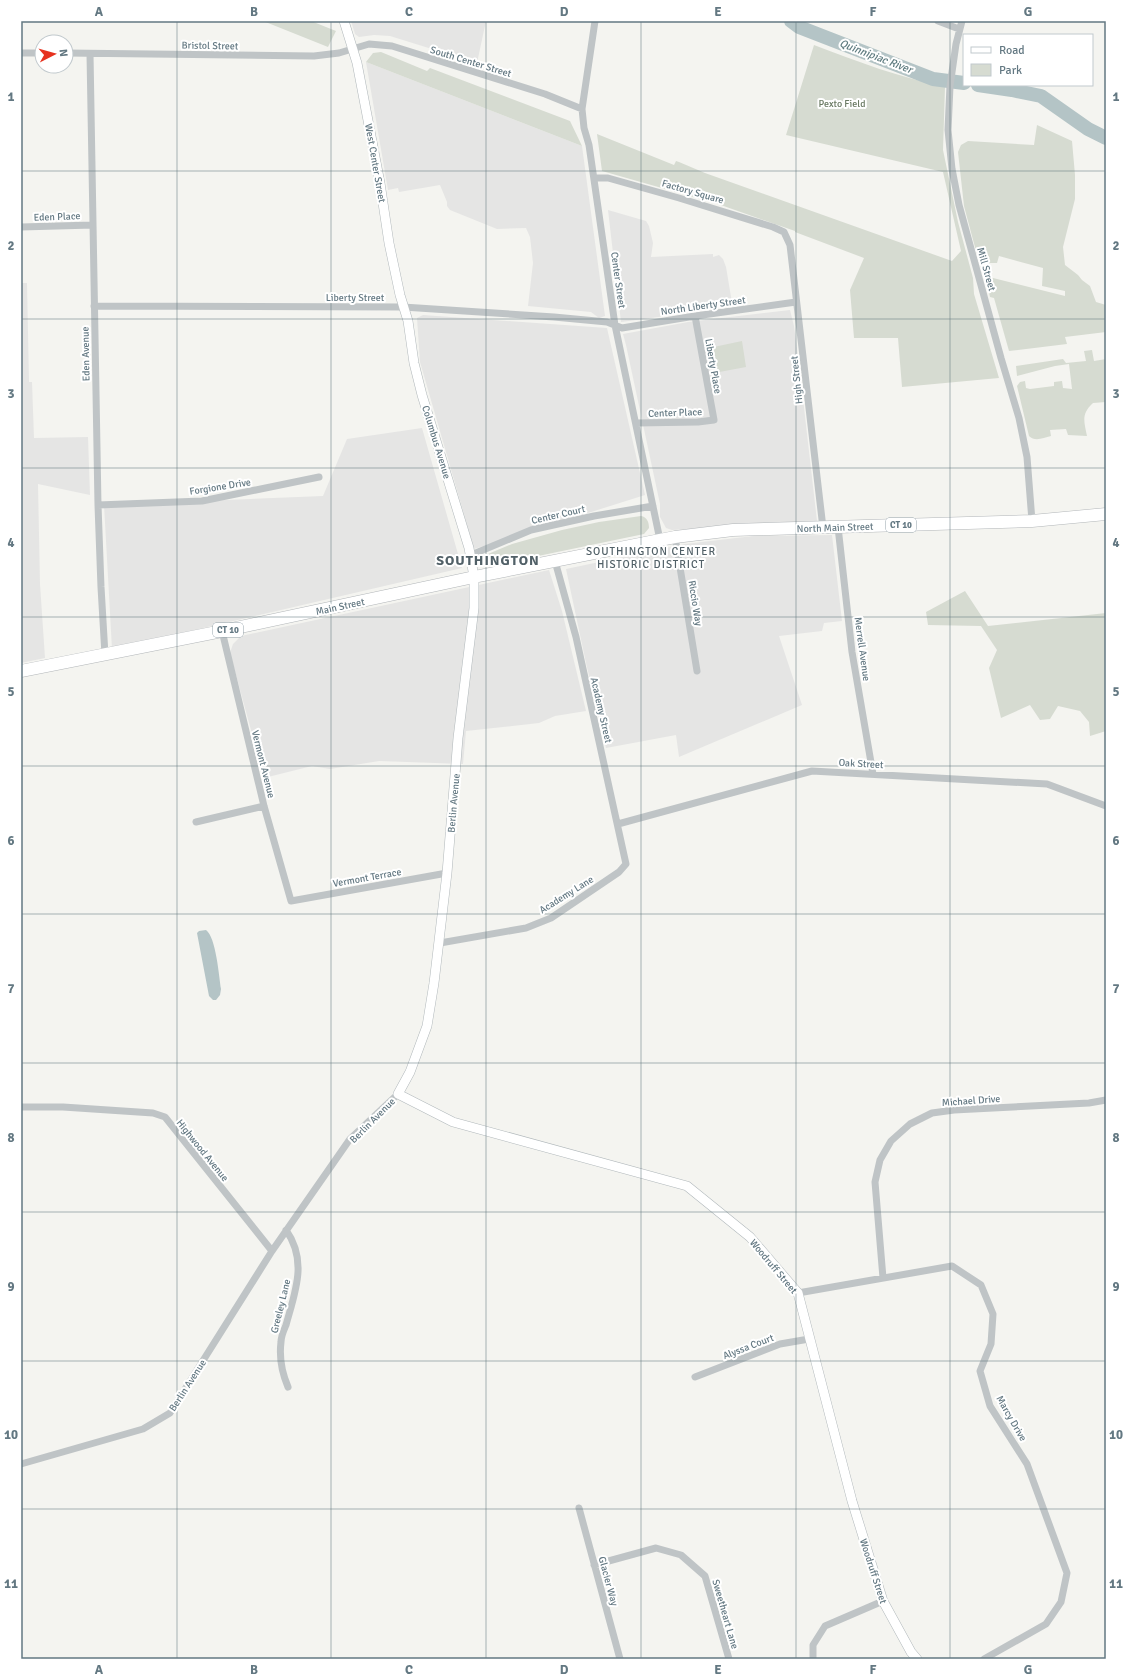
<svg xmlns="http://www.w3.org/2000/svg" width="1127" height="1680" viewBox="0 0 1127 1680" font-family="Signika,sans-serif">
	<style>
		.built { fill: #e5e5e4 }
		.green { fill: #d6dbd1 }
		.water { fill: #b4c4c6 }
		.lines { fill: none; stroke-linecap: round; stroke-linejoin: round }
		.river { stroke: #b4c4c6; stroke-width: 14 }
		.secondary-casing { stroke: #b1b8bb; stroke-width: 10 }
		.highway-casing { stroke: #b2b6b9; stroke-width: 13 }
		.street { stroke: #bfc4c6; stroke-width: 7 }
		.secondary { stroke: #fff; stroke-width: 9 }
		.highway { stroke: #fff; stroke-width: 12 }
		.grid { fill: none; stroke: #637882; stroke-width: 1; stroke-opacity: 0.55 }
		.labels { text-anchor: middle; stroke-width: 4; stroke-linejoin: round; paint-order: stroke }
		.shield { fill: #fff; stroke: #92a0a8; stroke-width: 1 }
		.shield-label { font-size: 9px; font-weight: bold; fill: #637882 }
		.street-label { font-size: 10px; fill: #637882; stroke: #fff }
		.park-label { font-size: 10px; fill: #697962; stroke: #fff }
		.water-label { font-size: 11px; font-style: italic; fill: #5e7b7f; stroke: #fff }
		.neighbourhood-label { font-size: 11px; letter-spacing: 1px; fill: #516067; stroke: #fff }
		.district-label { font-size: 14px; font-weight: bold; letter-spacing: 1px; fill: #516067; stroke: #fff }
		.neatline { fill: none; stroke: #637882; stroke-width: 1.5 }
		.grid-label { font-size: 13px; text-anchor: middle; font-weight: bold; fill: #637882 }
	</style>
	<rect width="100%" height="100%" fill="#f4f4f0"/>
	<path class="built" d="M351,21H486L477,63L390,36L374,35L359,37L355,34Z
		M366,62L582,146L605,316L599,318L591,312L528,306L533,263L530,237L526,228L497,229L450,210L447,206V202L440,185L399,192L398,188L388,190Z
		M608,210L646,221L649,226L653,243L651,257L713,254V257L719,255L723,259L726,267L732,303L666,316L621,322Z
		M21,283H27L29,382H32L34,438L88,437L90,495L38,484L40,584L45,658L21,663Z
		M790,310L794,326L799,364L817,521L672,530L666,528L660,517V504L626,345L623,334L688,322Z
		M423,315L607,328L645,495L474,549L420,362L417,318Z
		M422,428L462,568L112,649L104,505L323,496L347,439Z
		M832,535L842,621L824,623L822,631L779,636L802,705L679,757L676,735L606,748L586,663L566,569L685,544L753,536Z
		M549,570L562,611L586,711L555,716L539,723L466,731L463,764L379,761L330,769L312,766L264,778L230,653L233,644L241,636Z"/>
	<path class="green" d="M263,21H311L336,31L328,47Z
		M814,45C858,62 899,77 945,87L943,150L958,222L973,278L974,294L999,378L902,387L898,338H854L850,290L864,258L795,232V231L718,204L602,171L597,134L674,165L676,161L679,162L705,173L952,261L961,251L943,172L786,135Z
		M381,52L427,71L430,68L570,121L582,146L366,62L373,53Z
		M1037,125L1072,141L1075,175V199L1063,247L1065,265L1078,275L1082,280L1090,286L1096,302L1106,305V332L1065,337L1067,344L1009,351L994,298L990,297L985,276L1065,296V291L1042,286L1043,268L999,256L997,263H986L976,251L964,206L958,152L961,145L968,141L1034,145Z
		M742,341L746,367L714,373L709,348Z
		M1092,350L1094,361L1106,359V402L1093,403C1081,414 1084,421 1087,436L1068,435L1066,429L1050,430L1051,436C1043,438 1035,442 1029,436L1017,386L1020,382L1025,381L1026,388L1030,389L1054,386V382L1062,381L1063,388L1072,389L1069,364L1055,366L1017,376L1016,366L1063,359L1066,363L1086,361L1084,351Z
		M641,516C647,517 649,522 649,528L644,534L490,566L486,564L485,558L488,554L512,544L562,530L599,522Z
		M965,591L988,626L1106,613V731L1090,736L1089,722L1080,711L1058,706L1050,719L1040,720L1030,705L1001,718L989,668L997,650L981,626L928,625L926,612Z"/>
	<path class="water" d="M206,930C216,937 219,976 221,989L220,995L216,1000H213L209,996L197,933L199,931Z"/>
	<g class="lines">
		<path class="river" d="M791,21L799,27L933,79L964,83
			M978,85L1012,90L1041,96L1088,129L1106,138"/>
		<g class="secondary-casing">
			<path id="secondary" d="M344,21L357,63L380,183L389,243L400,295L408,321L414,363L422,395L469,548L474,577V608L458,738L447,873L434,983L427,1026L410,1072L398,1094L453,1122L687,1186L750,1237L798,1293L852,1501L883,1601L911,1652L917,1659"/>
		</g>
		<g class="highway-casing">
			<path id="highway" d="M21,671L222,631L474,577L675,537L733,530L1032,521L1106,514"/>
		</g>
		<path class="street" d="M595,21L582,109L584,128L589,145L615,325L660,540
			M938,21L959,29
			M962,21L956,44L950,86L948,130L952,169L959,205L1001,358L1019,418L1027,457L1032,521
			M21,53H42
			M66,53L314,56L339,53L369,44L392,46L545,94L582,109
			M90,54L98,505L101,587L105,655
			M594,178H608L679,198L773,227L784,232L790,245L823,528
			M21,227L93,225
			M94,306L403,307L554,317L607,322L622,328L695,316L796,302
			M636,423L698,422L714,420L695,316
			M98,505L202,501L319,477
			M838,527L852,652L873,774
			M675,537L697,671
			M471,555L531,530L594,516L653,506
			M222,631L264,806L291,901L447,873
			M196,822L264,806
			M618,824L812,771L1047,784L1106,806
			M440,943L526,928L551,918L619,872L626,864L576,637L555,561
			M21,1107H63L153,1113L165,1117L272,1251
			M286,1230C308,1261 295,1292 286,1325C284,1330 281,1336 281,1342C279,1358 282,1373 288,1387
			M883,1278L875,1182L880,1160L891,1141L910,1124L932,1113L954,1110L1089,1103L1106,1100
			M798,1293L952,1266L981,1285L993,1314L991,1344L980,1371L990,1406L1027,1464L1067,1573L1061,1602L1046,1624L984,1659
			M695,1377L780,1344L809,1339
			M21,1464L143,1429L170,1413L272,1251L350,1139L398,1094
			M579,1508L620,1659
			M594,1565L656,1548L681,1555L705,1576L729,1659
			M813,1659V1645L825,1626L883,1601"/>
		<use href="#secondary" class="secondary"/>
		<use href="#highway" class="highway"/>
	</g>
	<path class="grid" d="M177,21V1659M331,21V1659M486,21V1659M641,21V1659M796,21V1659M950,21V1659M21,171H1106M21,319H1106M21,468H1106M21,617H1106M21,766H1106M21,914H1106M21,1063H1106M21,1212H1106M21,1361H1106M21,1509H1106"/>
	<g class="labels">
		<g class="shield">
			<rect x="886" y="518" width="30" height="14" rx="3"/>
			<rect x="213" y="623" width="30" height="14" rx="3"/>
		</g>
		<g class="shield-label">
			<text x="901" y="528">CT 10</text>
			<text x="228" y="633">CT 10</text>
		</g>
		<g class="street-label">
			<text transform="translate(210 45) rotate(1)" y="4">Bristol Street</text>
			<text transform="translate(471 61) rotate(17)" y="4">South Center Street</text>
			<text transform="translate(376 163) rotate(80)" y="4">West Center Street</text>
			<text transform="translate(693 191) rotate(16)" y="4">Factory Square</text>
			<text transform="translate(57 216) rotate(-2)" y="4">Eden Place</text>
			<text transform="translate(987 269) rotate(74)" y="4">Mill Street</text>
			<text transform="translate(619 280) rotate(82)" y="4">Center Street</text>
			<text x="355" y="301">Liberty Street</text>
			<text transform="translate(703 305) rotate(-8)" y="4">North Liberty Street</text>
			<text transform="translate(85 354) rotate(-91)" y="4">Eden Avenue</text>
			<text transform="translate(714 366) rotate(80)" y="4">Liberty Place</text>
			<text transform="translate(796 380) rotate(-96)" y="4">High Street</text>
			<text transform="translate(675 412) rotate(-2)" y="4">Center Place</text>
			<text transform="translate(437 442) rotate(73)" y="4">Columbus Avenue</text>
			<text transform="translate(220 486) rotate(-9)" y="4">Forgione Drive</text>
			<text transform="translate(558 514) rotate(-13)" y="4">Center Court</text>
			<text transform="translate(835 527) rotate(-2)" y="4">North Main Street</text>
			<text transform="translate(696 603) rotate(81)" y="4">Riccio Way</text>
			<text transform="translate(340 606) rotate(-12)" y="4">Main Street</text>
			<text transform="translate(863 649) rotate(82)" y="4">Merrell Avenue</text>
			<text transform="translate(602 710) rotate(77)" y="4">Academy Street</text>
			<text transform="translate(861 763) rotate(3)" y="4">Oak Street</text>
			<text transform="translate(264 764) rotate(76)" y="4">Vermont Avenue</text>
			<text transform="translate(453 803) rotate(-85)" y="4">Berlin Avenue</text>
			<text transform="translate(367 877) rotate(-10)" y="4">Vermont Terrace</text>
			<text transform="translate(566 894) rotate(-32)" y="4">Academy Lane</text>
			<text transform="translate(971 1100) rotate(-4)" y="4">Michael Drive</text>
			<text transform="translate(372 1120) rotate(-45)" y="4">Berlin Avenue</text>
			<text transform="translate(203 1150) rotate(51)" y="4">Highwood Avenue</text>
			<text transform="translate(774 1266) rotate(50)" y="4">Woodruff Street</text>
			<text transform="translate(280 1306) rotate(-76)" y="4">Greeley Lane</text>
			<text transform="translate(748 1346) rotate(-21)" y="4">Alyssa Court</text>
			<text transform="translate(187 1385) rotate(-57)" y="4">Berlin Avenue</text>
			<text transform="translate(1012 1418) rotate(60)" y="4">Marcy Drive</text>
			<text transform="translate(874 1571) rotate(72)" y="4">Woodruff Street</text>
			<text transform="translate(609 1581) rotate(75)" y="4">Glacier Way</text>
			<text transform="translate(726 1614) rotate(74)" y="4">Sweetheart Lane</text>
		</g>
		<g class="park-label">
			<text x="842" y="107">Pexto Field</text>
		</g>
		<g class="water-label">
			<text transform="translate(876 56) rotate(21)" y="4">Quinnipiac River</text>
		</g>
		<g class="neighbourhood-label">
			<text x="651" y="555">SOUTHINGTON CENTER<tspan x="651" dy="13">HISTORIC DISTRICT</tspan></text>
		</g>
		<g class="district-label">
			<text x="488" y="565">SOUTHINGTON</text>
		</g>
	</g>
	<rect width="1127" height="1680" fill="none" stroke="#ffffff" stroke-width="44"/>
	<rect x="963" y="34" width="130" height="52" fill="#ffffff" stroke="#c1c9cd"/>
	<rect x="971" y="47" width="20" height="6" fill="#ffffff" stroke="#c1c9cd"/>
	<text x="999" y="54" font-size="12" fill="#637882">Road</text>
	<rect x="971" y="64" width="20" height="12" fill="#d6dbd1" stroke="#c1c9cd"/>
	<text x="999" y="74" font-size="12" fill="#637882">Park</text>
	<g transform="translate(54 54) rotate(84)"><circle r="19" fill="#ffffff" stroke="#c1c9cd"/>
	<path d="M0-3L7 15L0 10L-7 15Z" fill="#e6321f"/>
	<text y="-6" font-size="11" font-weight="bold" text-anchor="middle" fill="#637882">N</text>
	</g>
	<rect x="22" y="22" width="1083" height="1636" class="neatline"/>
	<g class="grid-label">
		<text x="99" y="16">A</text>
		<text x="254" y="16">B</text>
		<text x="409" y="16">C</text>
		<text x="564" y="16">D</text>
		<text x="718" y="16">E</text>
		<text x="873" y="16">F</text>
		<text x="1028" y="16">G</text>
		<text x="11" y="101">1</text>
		<text x="1116" y="101">1</text>
		<text x="11" y="250">2</text>
		<text x="1116" y="250">2</text>
		<text x="11" y="398">3</text>
		<text x="1116" y="398">3</text>
		<text x="11" y="547">4</text>
		<text x="1116" y="547">4</text>
		<text x="11" y="696">5</text>
		<text x="1116" y="696">5</text>
		<text x="11" y="845">6</text>
		<text x="1116" y="845">6</text>
		<text x="11" y="993">7</text>
		<text x="1116" y="993">7</text>
		<text x="11" y="1142">8</text>
		<text x="1116" y="1142">8</text>
		<text x="11" y="1291">9</text>
		<text x="1116" y="1291">9</text>
		<text x="11" y="1439">10</text>
		<text x="1116" y="1439">10</text>
		<text x="11" y="1588">11</text>
		<text x="1116" y="1588">11</text>
		<text x="99" y="1674">A</text>
		<text x="254" y="1674">B</text>
		<text x="409" y="1674">C</text>
		<text x="564" y="1674">D</text>
		<text x="718" y="1674">E</text>
		<text x="873" y="1674">F</text>
		<text x="1028" y="1674">G</text>
	</g>
</svg>
